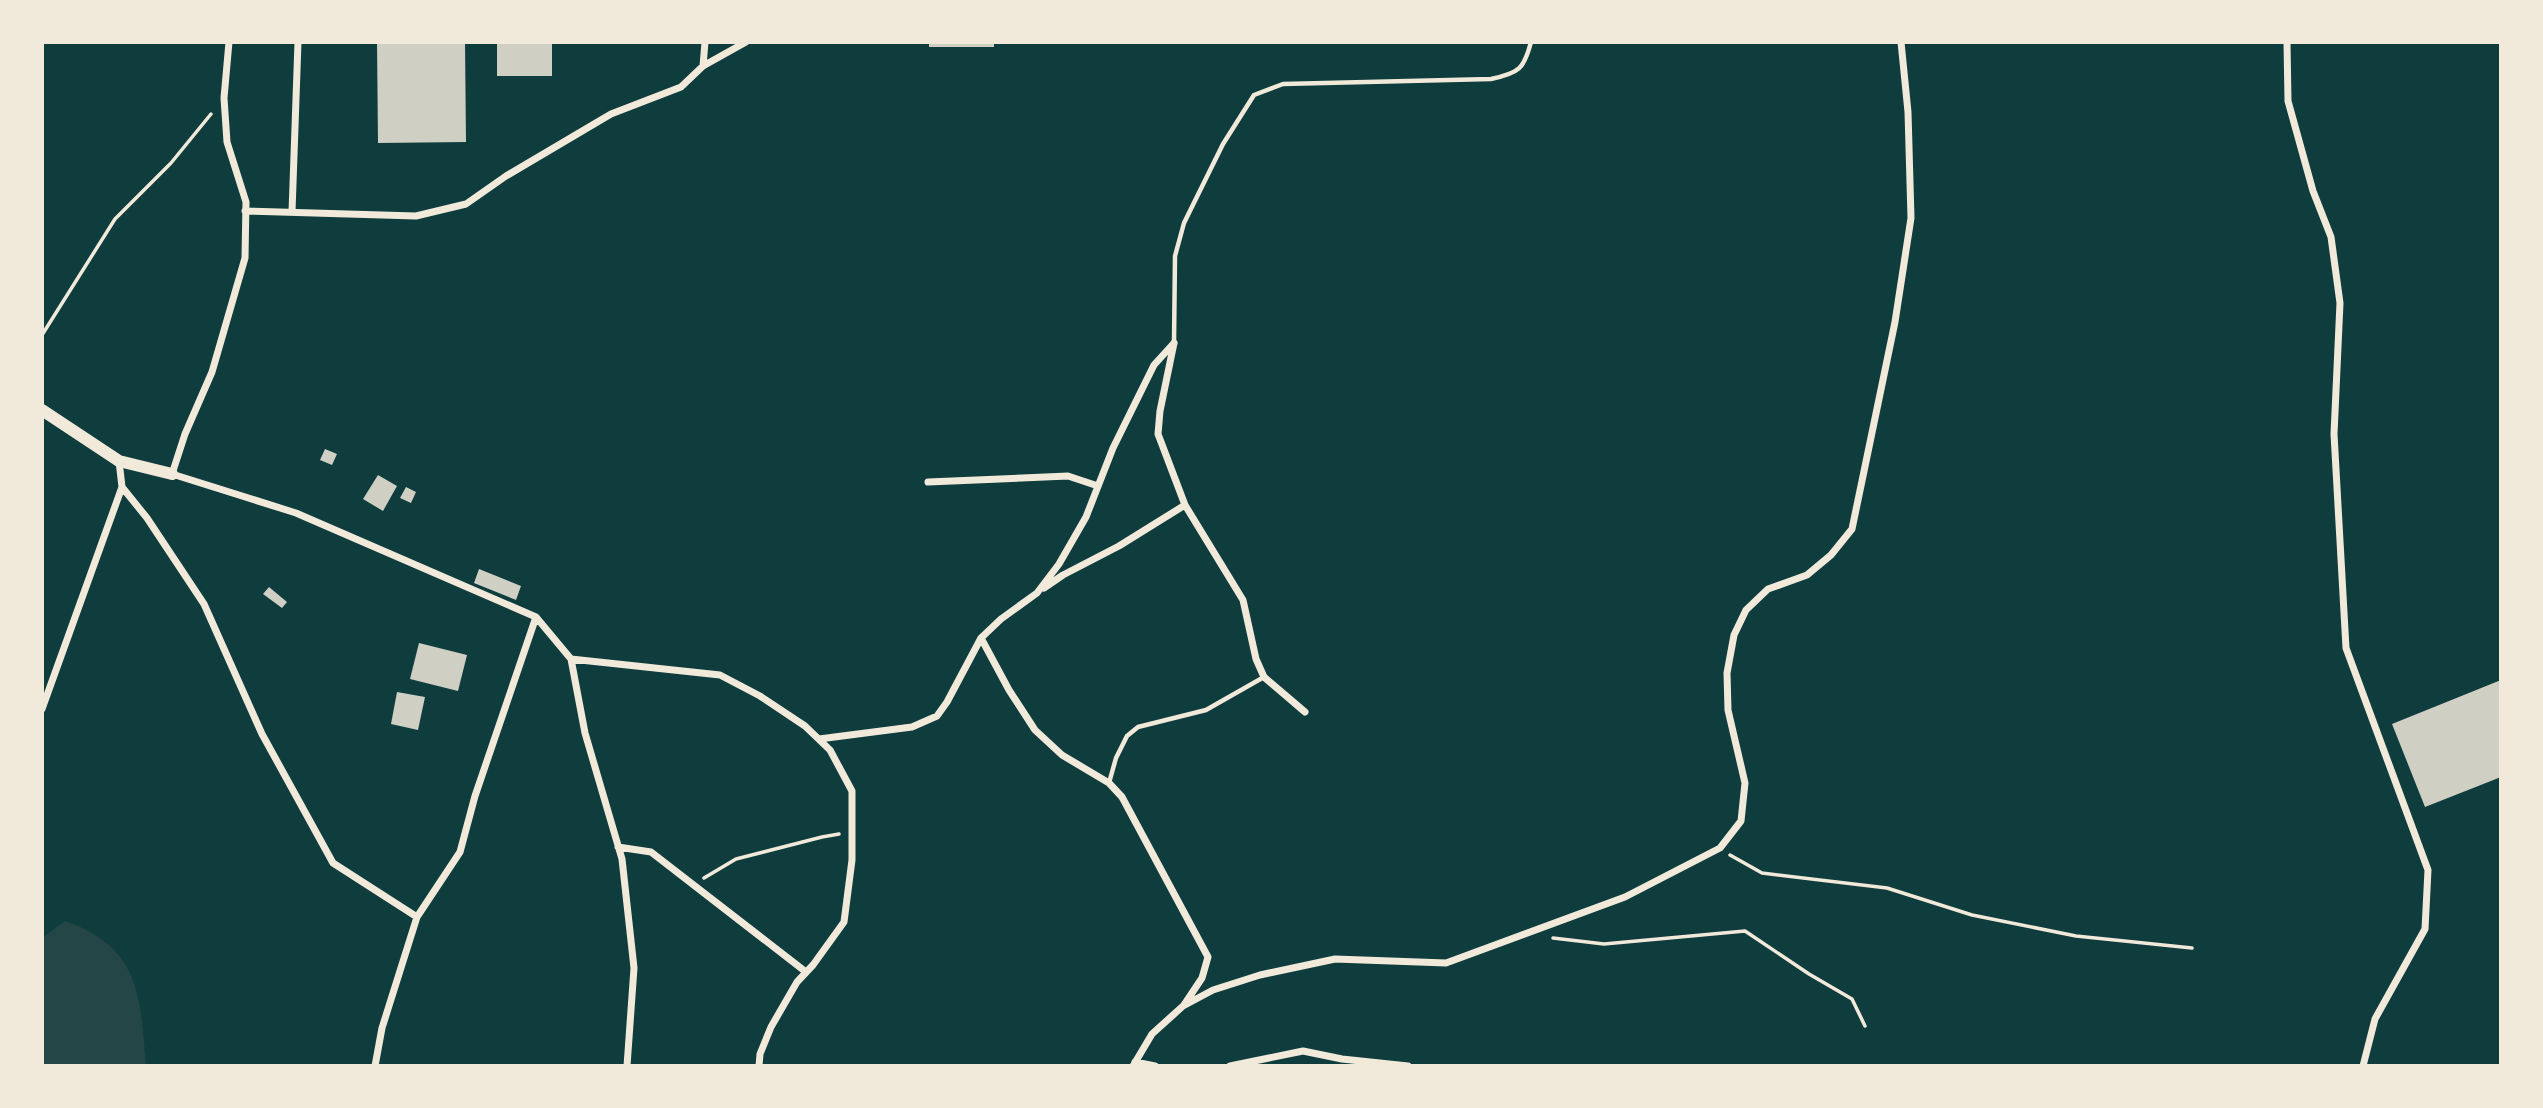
<svg xmlns="http://www.w3.org/2000/svg" width="2543" height="1108" viewBox="0 0 2543 1108" font-family="'Space Grotesk',sans-serif">
	<style>
		.green { fill: #244646 }
		.building { fill: #cfcfc3 }
		.lines { fill: none; stroke-linecap: round; stroke-linejoin: round }
		.path { stroke: #f1e9da; stroke-width: 3.5 }
		.service { stroke: #f1e9da; stroke-width: 4.5 }
		.minor { stroke: #f1e9da; stroke-width: 7 }
		.tertiary { stroke: #f1e9da; stroke-width: 12 }
	</style>
	<rect width="100%" height="100%" fill="#0f3d3e"/>
	<path class="green" d="M65,921C141,947 140,997 146,1066H42V938Z"/>
	<path class="building" d="M377,42H465L466,142L378,143Z
		M497,42H552V76H497Z
		M929,42H994V47H929Z
		M325,449L337,454L332,465L320,460Z
		M378,475L397,486L383,511L363,499Z
		M406,487L416,492L411,503L400,498Z
		M479,569L521,586L516,600L474,583Z
		M269,587L287,602L282,608L263,594Z
		M419,643L467,655L458,691L410,679Z
		M2501,680V777L2425,807L2392,724Z
		M397,692L425,697L418,730L391,724Z"/>
	<g class="lines">
		<path class="path" d="M42,335L115,219L171,163L211,114
			M1730,855L1762,873L1887,888L1972,915L2076,936L2192,948
			M704,878L736,859L822,837L839,834
			M1553,938L1604,944L1745,931L1809,974L1852,999L1865,1026"/>
		<path class="service" d="M1174,343L1175,256L1184,223L1223,144L1254,95L1283,84L1491,79C1519,73 1524,69 1531,42
			M1109,783L1116,758L1127,736L1138,727L1206,710L1264,677"/>
		<path class="minor" d="M229,42L224,98L227,142L246,202L245,258L212,372L185,434L172,474L296,513L536,617L571,659L720,675L760,696L805,726L830,750L852,791V860L844,922L813,965L797,982L771,1027L760,1054L759,1066
			M2287,42L2288,101L2313,191L2331,237L2340,303L2334,434L2346,648L2428,870L2425,929L2375,1019L2363,1066
			M703,66L705,42
			M245,211L416,216L466,204L506,176L611,114L681,87L703,66L746,42
			M292,212L298,42
			M1174,343L1160,411L1158,434L1185,505L1243,600L1256,659L1264,677L1305,712
			M119,461L122,487L147,518L204,604L262,734L333,863L417,917
			M928,482L1068,476L1098,486
			M1044,588L1063,575L1119,546L1185,505
			M981,638L1009,690L1035,730L1062,755L1109,783L1122,797L1208,957L1202,978L1184,1005
			M571,659L585,733L622,859L634,968L627,1066
			M42,709L122,487
			M819,739L912,727L937,716L947,702L981,638L1001,619L1037,593L1059,564L1086,517L1113,448L1154,365L1174,343
			M618,847L651,852L806,972
			M1135,1062L1155,1066
			M375,1066L382,1028L417,917L460,852L475,796L536,617
			M1133,1066L1152,1034L1183,1006L1213,990L1260,975L1335,959L1446,963L1625,897L1720,848L1741,821L1745,783L1728,710L1727,673L1734,635L1746,610L1768,589L1807,575L1831,555L1852,529L1895,322L1911,218L1908,112L1901,42
			M1230,1066L1303,1051L1342,1059L1408,1066"/>
		<path class="tertiary" d="M42,410L119,461L172,474"/>
	</g>
	<rect width="2543" height="1108" fill="none" stroke="#f1e9da" stroke-width="88"/>
</svg>
